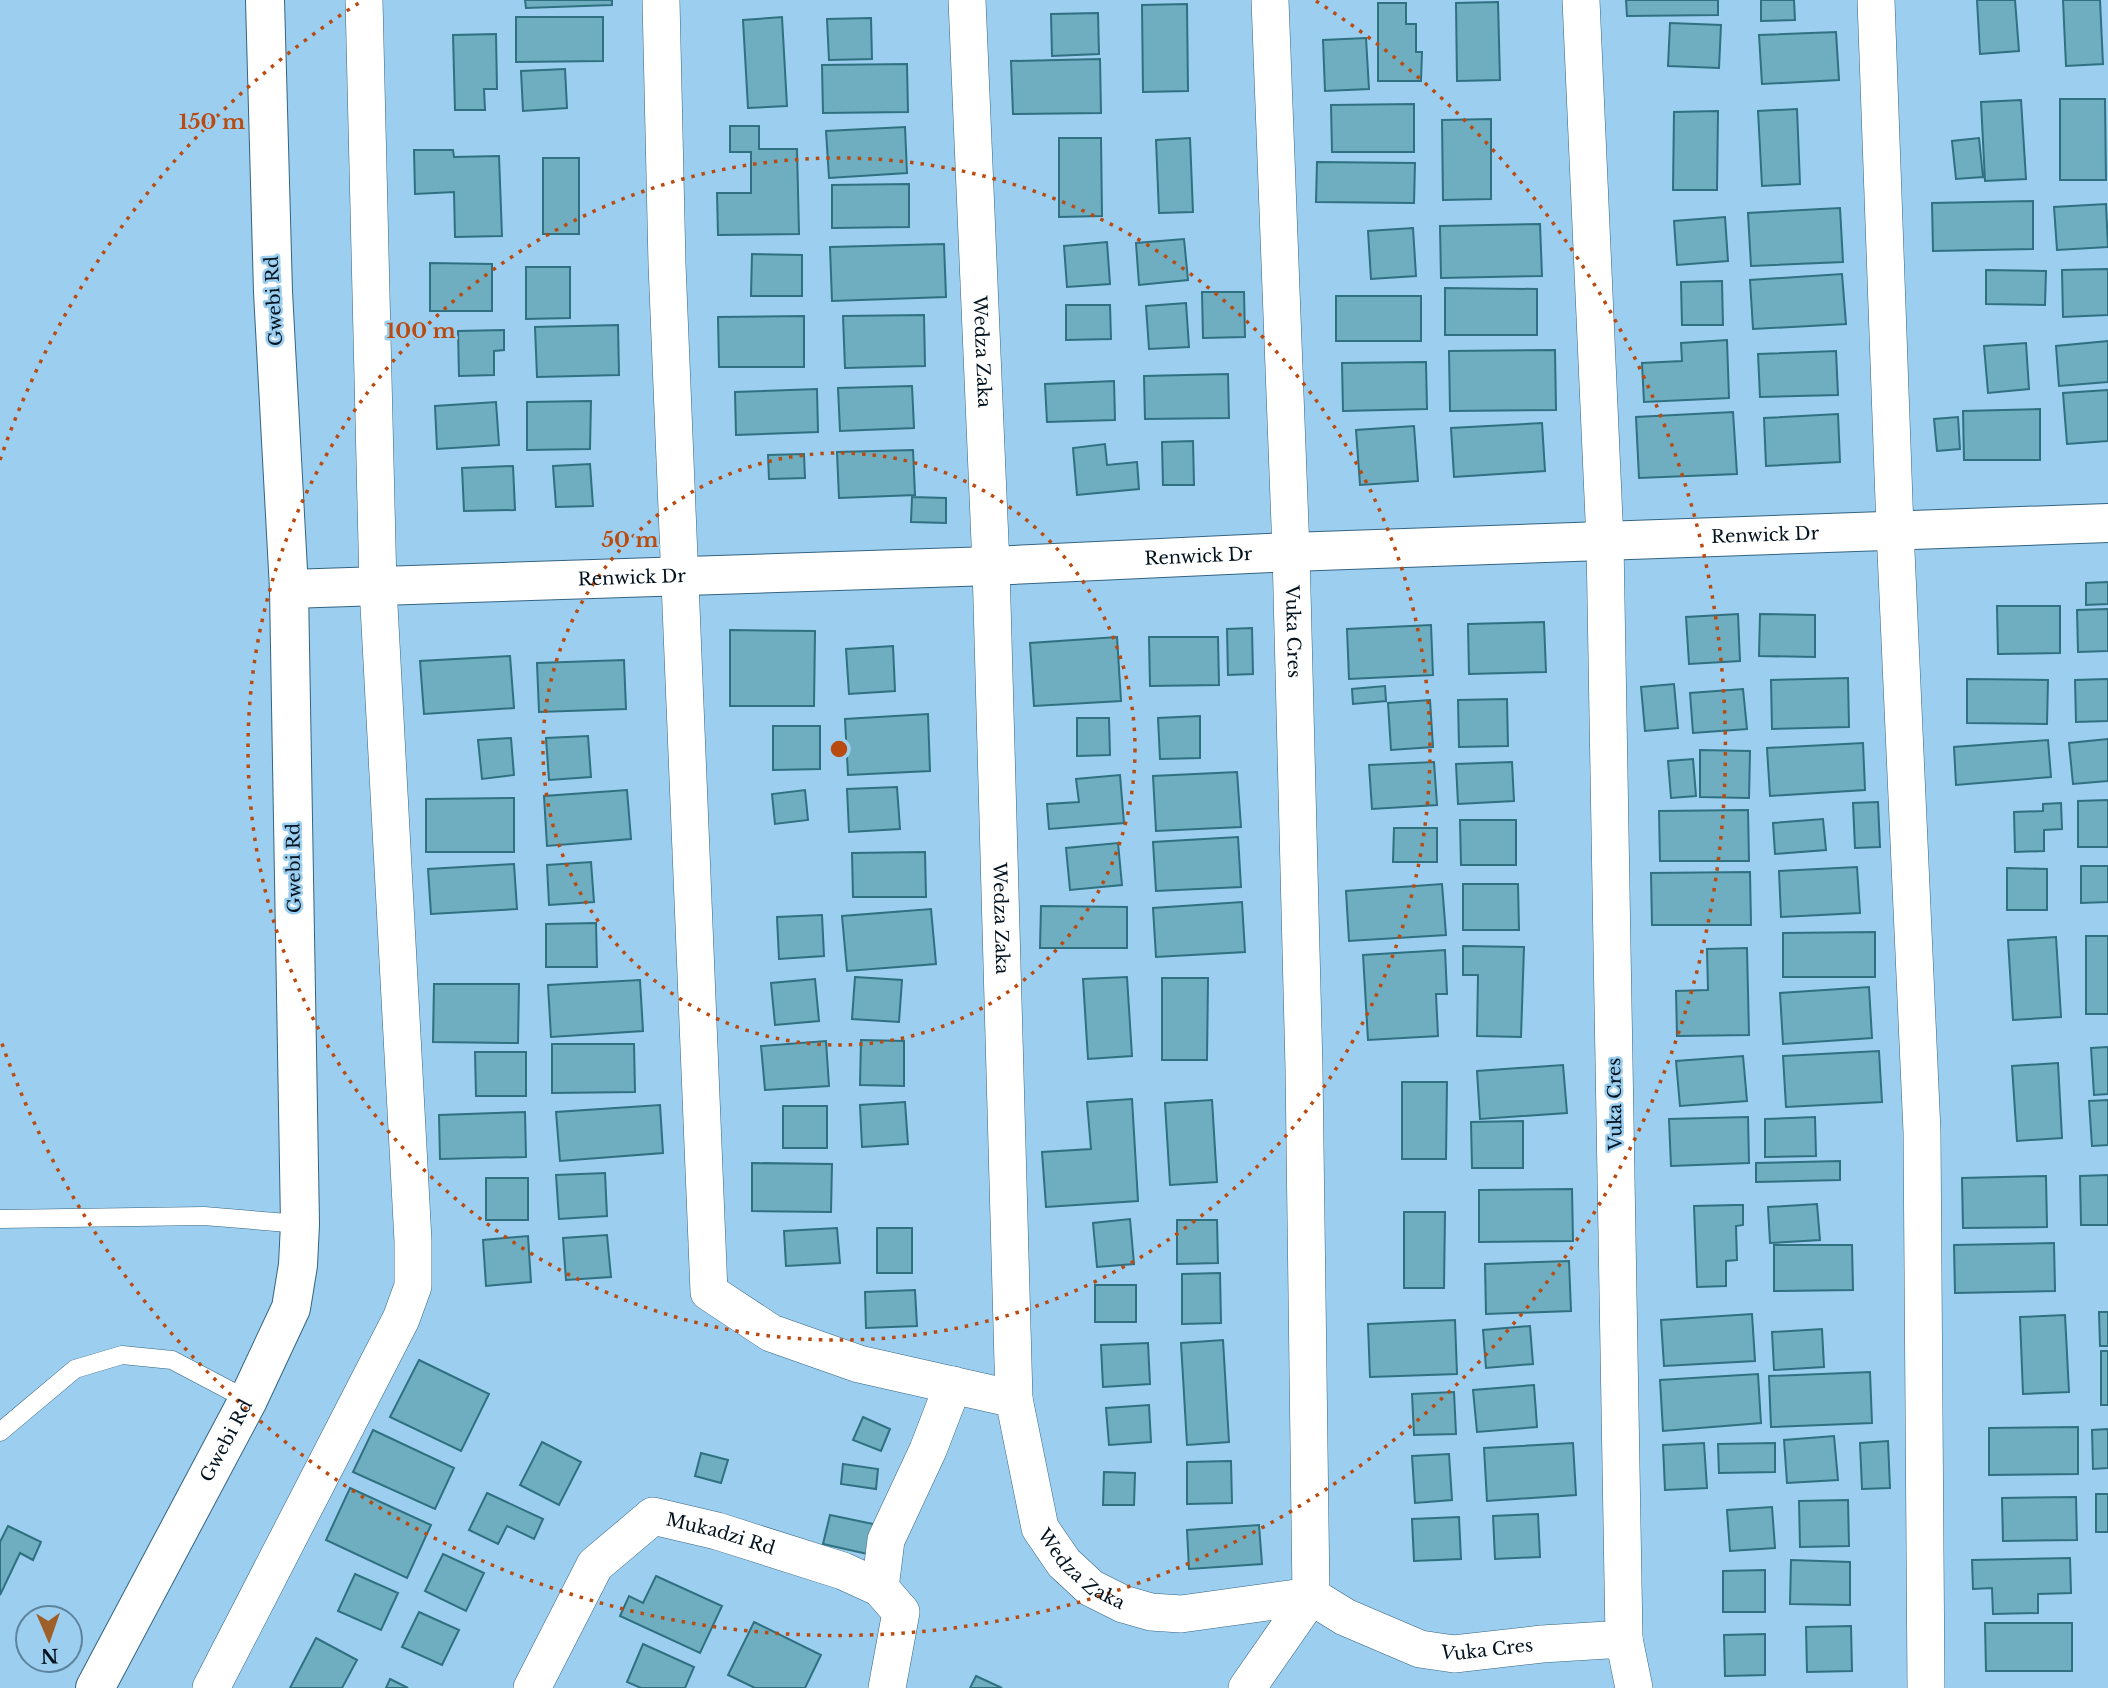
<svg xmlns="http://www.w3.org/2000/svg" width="2108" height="1688" viewBox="0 0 2108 1688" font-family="'Libre Baskerville',serif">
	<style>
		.building { fill: #6eaec0; stroke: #2f7081; stroke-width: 2 }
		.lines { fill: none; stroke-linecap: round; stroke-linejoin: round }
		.service-casing { stroke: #346482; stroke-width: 19 }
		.minor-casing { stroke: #346482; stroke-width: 38 }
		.tertiary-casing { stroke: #346482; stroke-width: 40 }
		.service { stroke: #fff; stroke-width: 18 }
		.minor { stroke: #fff; stroke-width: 37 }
		.tertiary { stroke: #fff; stroke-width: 38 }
		.ring { fill: none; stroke: #ba4b10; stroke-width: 3.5; stroke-dasharray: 3.5 7 }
		.labels { text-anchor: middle; stroke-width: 5; stroke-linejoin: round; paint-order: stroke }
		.street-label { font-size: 18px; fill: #02131f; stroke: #9bceef }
		.centre { fill: #ba4b10; stroke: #9bceef; stroke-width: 3.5 }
		.ring-label { font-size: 21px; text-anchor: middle; font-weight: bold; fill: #ba4b10; stroke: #9bceef; stroke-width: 5; stroke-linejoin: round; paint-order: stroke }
	</style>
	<rect width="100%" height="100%" fill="#9bceef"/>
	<path class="building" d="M525,0H612V5L526,8Z
		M1626,0H1718V15L1627,16Z
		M1761,0H1794L1795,20L1761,21Z
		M1977,0H2015L2019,51L1980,54Z
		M2063,0H2100L2103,64L2066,66Z
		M1498,2L1500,80L1457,81L1456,3Z
		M1378,3H1406V24H1416V52H1422L1421,81H1378Z
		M1187,4L1188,91L1143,92L1142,5Z
		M1098,13L1099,54L1052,56L1051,14Z
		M516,17H603V61L516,62Z
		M782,17L787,106L748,108L743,20Z
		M871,18L872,59L829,60L827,19Z
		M1670,23L1721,25L1719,68L1668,66Z
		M1836,32L1839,80L1762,84L1759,35Z
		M496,34L497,89H484L485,110H455L453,35Z
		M1366,38L1369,89L1325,91L1323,40Z
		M1100,59L1101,113L1013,114L1011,61Z
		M907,64L908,112L823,113L822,65Z
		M565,69L567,108L523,111L521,71Z
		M2060,99H2105L2106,180H2060Z
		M2021,100L2026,179L1985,181L1981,102Z
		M1414,104V152H1332L1331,105Z
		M1797,109L1800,184L1762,186L1758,111Z
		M1718,111L1717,190H1673L1674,112Z
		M1491,119V199L1443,200L1442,120Z
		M730,126H759V149H797L799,234L718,235L717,193H751V152H730Z
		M905,127L907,173L829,178L826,131Z
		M1059,138H1101L1102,216L1059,217Z
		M1190,138L1193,212L1159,213L1156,140Z
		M1979,138L1983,177L1956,179L1952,141Z
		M414,150H453L454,157L499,156L502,236L455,237L454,192L415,194Z
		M543,158H579V234H543Z
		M1317,162L1415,163L1414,203L1316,202Z
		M909,184V227L832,228V185Z
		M2033,201V249L1933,251L1932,203Z
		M2106,204L2108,247L2057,250L2054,207Z
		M1840,208L1843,262L1751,266L1748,213Z
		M1725,217L1728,261L1677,265L1674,221Z
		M1540,224L1542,276L1441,278L1440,226Z
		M1413,228L1416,276L1371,279L1368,231Z
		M1184,239L1188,280L1139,285L1136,243Z
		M1107,242L1110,284L1067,287L1064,246Z
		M944,244L946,297L832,301L830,247Z
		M752,254L802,255V296H751Z
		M430,263L492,264V311H430Z
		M526,267H570V318L526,319Z
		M2108,269V315L2063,317L2062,270Z
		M1986,270L2046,271L2045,305L1986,304Z
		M1842,274L1846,324L1753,329L1750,280Z
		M1722,281L1723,325H1682L1681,282Z
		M1445,288L1537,289V335H1445Z
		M1202,292H1244L1245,337L1203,338Z
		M1336,296H1421V341H1336Z
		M1186,303L1189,347L1149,349L1146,306Z
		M1066,305H1110L1111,339L1066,340Z
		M924,315L925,366L845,368L843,316Z
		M804,316V367H719L718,317Z
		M618,325L619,375L537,377L535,327Z
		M504,330V350L494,351V375L459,376L458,331Z
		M1727,340L1729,398L1644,402L1642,363L1682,361L1681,343Z
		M2108,341V382L2059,386L2056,346Z
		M2026,343L2029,389L1988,393L1984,346Z
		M1555,350L1556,410L1450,411L1449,351Z
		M1836,351L1838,395L1760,397L1758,354Z
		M1426,362L1427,409L1343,411L1342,363Z
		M1228,374L1229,418L1145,419L1144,376Z
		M1114,381L1115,420L1047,422L1045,384Z
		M912,386L914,428L840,431L838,388Z
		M817,389L818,432L736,435L735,392Z
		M2108,390V441L2067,444L2063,393Z
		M591,401L590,449L527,450V402Z
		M496,402L499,445L437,449L435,406Z
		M2040,409V460H1964L1963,411Z
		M1733,412L1737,474L1639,478L1636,417Z
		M1838,414L1840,462L1766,466L1764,418Z
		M1958,417L1960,449L1937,451L1934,419Z
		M1542,423L1545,471L1454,477L1451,428Z
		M1414,426L1418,481L1360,485L1356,430Z
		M1193,441L1194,485H1163L1162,442Z
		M1105,444L1107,465L1137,462L1139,489L1077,495L1073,448Z
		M913,450L915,495L839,498L837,452Z
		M804,454L805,478L769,479L768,455Z
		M590,464L593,506L556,507L553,466Z
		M513,466L515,510L464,511L462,468Z
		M912,497L946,498V523L911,522Z
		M2108,582V604L2086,605V583Z
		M1997,606H2060V653L1998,654Z
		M2108,609V651L2078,652L2077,610Z
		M1738,614L1740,661L1689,664L1686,617Z
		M1760,614L1815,615V657L1759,656Z
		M1544,622L1546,672L1469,674L1468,624Z
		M1431,625L1433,675L1349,679L1347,629Z
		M1252,628L1253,674L1228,675L1227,629Z
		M730,630L815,631L814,706H730Z
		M1117,637L1121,701L1034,706L1030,643Z
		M1149,637H1218L1219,685L1150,686Z
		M893,646L895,691L849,694L846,649Z
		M510,656L514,708L424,714L420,661Z
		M624,660L626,709L539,712L537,663Z
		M1848,678L1849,727L1772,729L1771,680Z
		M1967,679L2048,680L2047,724L1967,723Z
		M2108,679V721L2076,722L2075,680Z
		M1674,684L1678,728L1645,731L1641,687Z
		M1385,686L1386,701L1353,704L1352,689Z
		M1743,689L1747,729L1693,733L1690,693Z
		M1507,699L1508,746L1459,747L1458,700Z
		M1430,700L1433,747L1391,750L1388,703Z
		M928,714L930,771L848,775L845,719Z
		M1200,716V758L1160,759L1158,718Z
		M1077,718H1109L1110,755L1077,756Z
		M773,726H820V769L773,770Z
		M588,736L591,777L549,780L546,738Z
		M511,738L514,775L482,779L478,740Z
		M2108,739V781L2073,784L2069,743Z
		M2048,740L2051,777L1956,785L1954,747Z
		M1863,743L1865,790L1770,796L1767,748Z
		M1700,750L1750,751L1749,798L1700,797Z
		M1693,759L1696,796L1671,798L1668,761Z
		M1434,762L1437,805L1372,809L1369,765Z
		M1512,762L1514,801L1458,804L1456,764Z
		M1237,772L1241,827L1156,831L1153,776Z
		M1120,775L1124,823L1049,829L1047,804L1079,802L1076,779Z
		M897,787L900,829L849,832L847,789Z
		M627,790L631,839L547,846L544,796Z
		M805,790L808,820L775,824L772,794Z
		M514,798V852H426V799Z
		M2108,800V847H2078V801Z
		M1878,802L1880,847L1855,848L1853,803Z
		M2061,803L2062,829L2044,830V851L2015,852L2014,812L2043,811V804Z
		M1748,810L1749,861H1660L1659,811Z
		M1823,819L1826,850L1775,854L1773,823Z
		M1460,820H1516V865H1461Z
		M1394,828H1437V862H1393Z
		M1238,837L1241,887L1156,891L1153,842Z
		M1118,843L1122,885L1070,890L1066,848Z
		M925,852L926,897H853L852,853Z
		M591,862L594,902L549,905L547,865Z
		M514,864L517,909L431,914L428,869Z
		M2081,866H2108V902L2081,903Z
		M1857,867L1860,913L1781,917L1779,871Z
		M2007,868L2047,869V910H2007Z
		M1750,872L1751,925H1652L1651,873Z
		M1442,884L1446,935L1349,941L1346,891Z
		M1463,884H1518L1519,930H1463Z
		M1242,902L1245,952L1156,957L1153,908Z
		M1041,906L1127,907V948H1040Z
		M931,909L936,964L847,971L842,916Z
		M822,915L824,956L779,959L777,917Z
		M596,923L597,967H546V924Z
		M1875,932V977H1783V933Z
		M2086,936H2108V1014H2086Z
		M2056,937L2061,1017L2013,1020L2008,940Z
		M1463,946L1524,947L1521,1037L1477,1036L1478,975H1463Z
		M1747,948L1749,1035L1677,1036L1676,991L1708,990L1707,949Z
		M1445,950L1447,994H1436L1438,1036L1368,1040L1363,955Z
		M855,977L902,980L899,1022L852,1019Z
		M1127,977L1132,1056L1088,1059L1083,979Z
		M1162,978H1208L1207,1060H1162Z
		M815,979L819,1021L775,1025L771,983Z
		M640,980L643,1031L551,1037L548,985Z
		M434,984H519L518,1043L433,1042Z
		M1869,987L1872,1038L1783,1044L1780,993Z
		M861,1040L904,1041V1086L860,1085Z
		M826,1041L829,1086L765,1090L761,1046Z
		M552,1044H634L635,1092L552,1093Z
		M2108,1047V1094L2094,1095L2091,1048Z
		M1879,1051L1882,1102L1786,1107L1783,1056Z
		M475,1052H526V1096H476Z
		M1743,1056L1747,1101L1680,1106L1676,1061Z
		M2058,1063L2062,1138L2017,1141L2012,1066Z
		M1563,1065L1567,1113L1480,1119L1477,1071Z
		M1402,1082H1447L1446,1159H1402Z
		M1132,1099L1138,1201L1046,1207L1042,1152L1091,1149L1087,1102Z
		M1212,1100L1217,1182L1170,1185L1165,1103Z
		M2108,1100V1145L2092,1146L2089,1101Z
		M905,1102L908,1144L862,1147L860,1105Z
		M660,1105L663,1153L560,1161L556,1112Z
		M783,1106H827V1148H783Z
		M525,1112L526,1157L440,1159L439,1115Z
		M1748,1117L1749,1163L1671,1166L1669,1119Z
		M1815,1117L1816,1156L1765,1157V1119Z
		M1523,1121V1168H1472L1471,1122Z
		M1840,1161V1180L1756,1182V1163Z
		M752,1163L832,1164L831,1212L752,1211Z
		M605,1173L607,1216L559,1219L556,1175Z
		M2108,1175V1225H2081L2080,1176Z
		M2046,1176L2047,1227L1963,1228L1962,1178Z
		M486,1178H528V1220H486Z
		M1572,1189L1573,1241L1479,1242V1190Z
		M1817,1204L1820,1240L1770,1243L1768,1207Z
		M1736,1205H1743V1225L1736,1226L1737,1260L1726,1261V1286L1697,1287L1694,1206Z
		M1404,1212H1445L1444,1288H1404Z
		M1130,1219L1134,1264L1097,1267L1093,1223Z
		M1177,1220H1217L1218,1263L1177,1264Z
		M837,1228L840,1263L786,1266L784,1231Z
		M877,1228H912V1273H877Z
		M607,1235L611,1277L566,1280L563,1238Z
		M528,1236L531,1282L486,1286L483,1240Z
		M2054,1243L2055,1291L1955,1293L1954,1245Z
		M1774,1245H1852L1853,1290L1774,1291Z
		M1569,1261L1571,1311L1486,1314L1485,1264Z
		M1220,1273L1221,1323L1182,1324V1274Z
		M1095,1285H1136V1322H1095Z
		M915,1290L917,1326L866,1328L865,1292Z
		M2099,1312H2108V1346H2100Z
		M1752,1314L1755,1361L1664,1366L1661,1320Z
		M2065,1315L2069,1392L2023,1394L2020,1317Z
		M1455,1320L1457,1374L1370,1377L1368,1324Z
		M1530,1326L1533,1364L1486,1368L1483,1330Z
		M1822,1329L1824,1367L1774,1370L1772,1332Z
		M1223,1340L1229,1442L1187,1445L1181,1343Z
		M1148,1343L1150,1384L1103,1387L1101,1345Z
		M2101,1351H2108V1405H2101Z
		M419,1360L489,1394L461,1451L390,1417Z
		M1870,1372L1872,1423L1771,1427L1769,1376Z
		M1758,1374L1761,1423L1663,1431L1660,1380Z
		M1534,1385L1537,1427L1477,1432L1473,1390Z
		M1454,1392L1456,1434L1414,1435L1412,1394Z
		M1149,1405L1151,1442L1109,1445L1106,1408Z
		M863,1417L890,1429L881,1451L853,1440Z
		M2078,1427V1474L1989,1475V1428Z
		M2108,1429V1468L2093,1469L2092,1430Z
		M373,1430L454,1468L435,1509L353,1472Z
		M1834,1436L1838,1480L1787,1483L1784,1440Z
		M1888,1441L1890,1488L1862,1489L1860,1443Z
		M542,1442L581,1462L559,1505L520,1485Z
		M1573,1443L1576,1495L1487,1501L1484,1448Z
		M1704,1443L1707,1488L1665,1490L1663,1445Z
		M1775,1443V1472L1719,1473L1718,1444Z
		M701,1453L728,1460L721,1483L695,1476Z
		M1449,1454L1452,1500L1415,1503L1412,1456Z
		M1231,1461L1232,1503L1187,1504V1462Z
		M843,1464L878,1469L876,1489L841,1484Z
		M1104,1472L1135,1473L1134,1505H1103Z
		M350,1488L431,1525L407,1578L326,1540Z
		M487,1493L543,1519L534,1539L507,1526L498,1544L469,1530Z
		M2096,1494H2108V1532H2096Z
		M2076,1497L2077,1540L2003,1541L2002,1498Z
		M1848,1500L1849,1546L1800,1547L1799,1501Z
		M1772,1507L1775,1548L1730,1551L1727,1510Z
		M1538,1514L1540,1557L1495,1559L1493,1516Z
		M830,1515L878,1525L872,1555L823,1544Z
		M1459,1517L1461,1559L1414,1561L1412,1519Z
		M1259,1525L1262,1564L1189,1569L1187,1530Z
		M8,1526L41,1542L33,1560L20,1553L0,1595V1542Z
		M443,1554L484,1573L466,1611L425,1591Z
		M2070,1558L2071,1593L2038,1594V1613L1993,1614L1992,1588L1973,1589L1972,1560Z
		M1791,1560L1850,1562V1605L1790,1604Z
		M1765,1570V1612H1723V1571Z
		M355,1574L398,1593L381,1630L338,1611Z
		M656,1576L722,1606L700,1653L620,1616L629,1596L643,1603Z
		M419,1612L459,1630L442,1665L402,1647Z
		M754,1622L821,1655L805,1688H755L728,1675Z
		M1985,1623H2072V1671H1986Z
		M1851,1626L1852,1671L1807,1672L1806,1627Z
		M1765,1634V1675L1725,1676L1724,1635Z
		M316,1638L357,1660L342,1688H290Z
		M643,1644L694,1667L685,1688H641L627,1682Z
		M976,1676L1002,1688H970Z
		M390,1679L408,1688H386Z"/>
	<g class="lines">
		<g class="service-casing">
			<path id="service" d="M0,1219L204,1216L300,1224
				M0,1432L75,1369L122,1355L172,1360L248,1400"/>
		</g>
		<g class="minor-casing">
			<g id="minor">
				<path d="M661,0L667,264L709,1292L771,1333L859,1364L1014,1399"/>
				<path id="s1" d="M967,0L991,566L1014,1399L1040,1528L1064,1563L1091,1588L1123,1604L1151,1612L1181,1614L1311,1596"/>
				<path id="s2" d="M1270,0L1291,552L1304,1069L1311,1596"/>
				<path d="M1876,0L1895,529L1922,1132L1926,1688"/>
				<path d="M880,1588L886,1540L928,1450L953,1385"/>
				<path id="s3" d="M1311,1596L1345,1617L1420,1649L1454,1654L1542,1644L1624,1639L1605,542L1581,0"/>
				<path d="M1624,1639L1634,1688"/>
				<path d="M211,1688L401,1319L413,1286V1241L378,587L364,0"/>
				<path id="s4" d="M532,1688L595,1565L653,1516L717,1531L843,1571L880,1588L901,1612L887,1688"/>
				<path d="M1247,1688L1311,1596"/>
			</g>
		</g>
		<g class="tertiary-casing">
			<g id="tertiary">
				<path id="s5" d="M289,589L991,566L1291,552L2108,523"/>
				<path id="s6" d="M95,1688L248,1400L291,1308L298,1265L300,1224L289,589L273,292L265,0"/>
			</g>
		</g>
		<use href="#service" class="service"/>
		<use href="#minor" class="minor"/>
		<use href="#tertiary" class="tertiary"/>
	</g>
	<g class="ring">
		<circle cx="839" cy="749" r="296"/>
		<circle cx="839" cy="749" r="591"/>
		<path d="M0 460A887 887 0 0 1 362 1M1316 1A887 887 0 1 1 0 1038"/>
	</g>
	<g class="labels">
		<g class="street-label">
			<text transform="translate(274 301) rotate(-93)" y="6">Gwebi Rd</text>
			<text dy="6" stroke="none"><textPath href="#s1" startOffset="352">Wedza Zaka</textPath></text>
			<text dy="6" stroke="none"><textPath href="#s5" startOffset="1477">Renwick Dr</textPath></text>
			<text dy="6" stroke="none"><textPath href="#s5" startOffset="910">Renwick Dr</textPath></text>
			<text dy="6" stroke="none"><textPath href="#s5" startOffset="343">Renwick Dr</textPath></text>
			<text dy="6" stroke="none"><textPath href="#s2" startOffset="632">Vuka Cres</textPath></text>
			<text transform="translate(294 868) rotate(-91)" y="6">Gwebi Rd</text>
			<text dy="6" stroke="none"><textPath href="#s1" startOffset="919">Wedza Zaka</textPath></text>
			<text transform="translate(1615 1104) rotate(-91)" y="6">Vuka Cres</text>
			<text dy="6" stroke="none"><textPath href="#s6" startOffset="280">Gwebi Rd</textPath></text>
			<text dy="6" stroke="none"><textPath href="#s4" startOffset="284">Mukadzi Rd</textPath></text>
			<text dy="6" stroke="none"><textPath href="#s1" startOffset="1591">Wedza Zaka</textPath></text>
			<text dy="6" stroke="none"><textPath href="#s3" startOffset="189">Vuka Cres</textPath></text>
		</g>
	</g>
	<circle cx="839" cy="749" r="10" class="centre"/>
	<g class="ring-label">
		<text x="212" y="129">150 m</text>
		<text x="421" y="338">100 m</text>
		<text x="630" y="547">50 m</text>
	</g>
	<g transform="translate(49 1639) rotate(178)"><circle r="33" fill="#9bceef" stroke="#5e839c" stroke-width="2"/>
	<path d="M0-5L12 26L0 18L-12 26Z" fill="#9f5f29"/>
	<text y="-10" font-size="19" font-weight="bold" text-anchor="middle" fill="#02131f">N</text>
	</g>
</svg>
